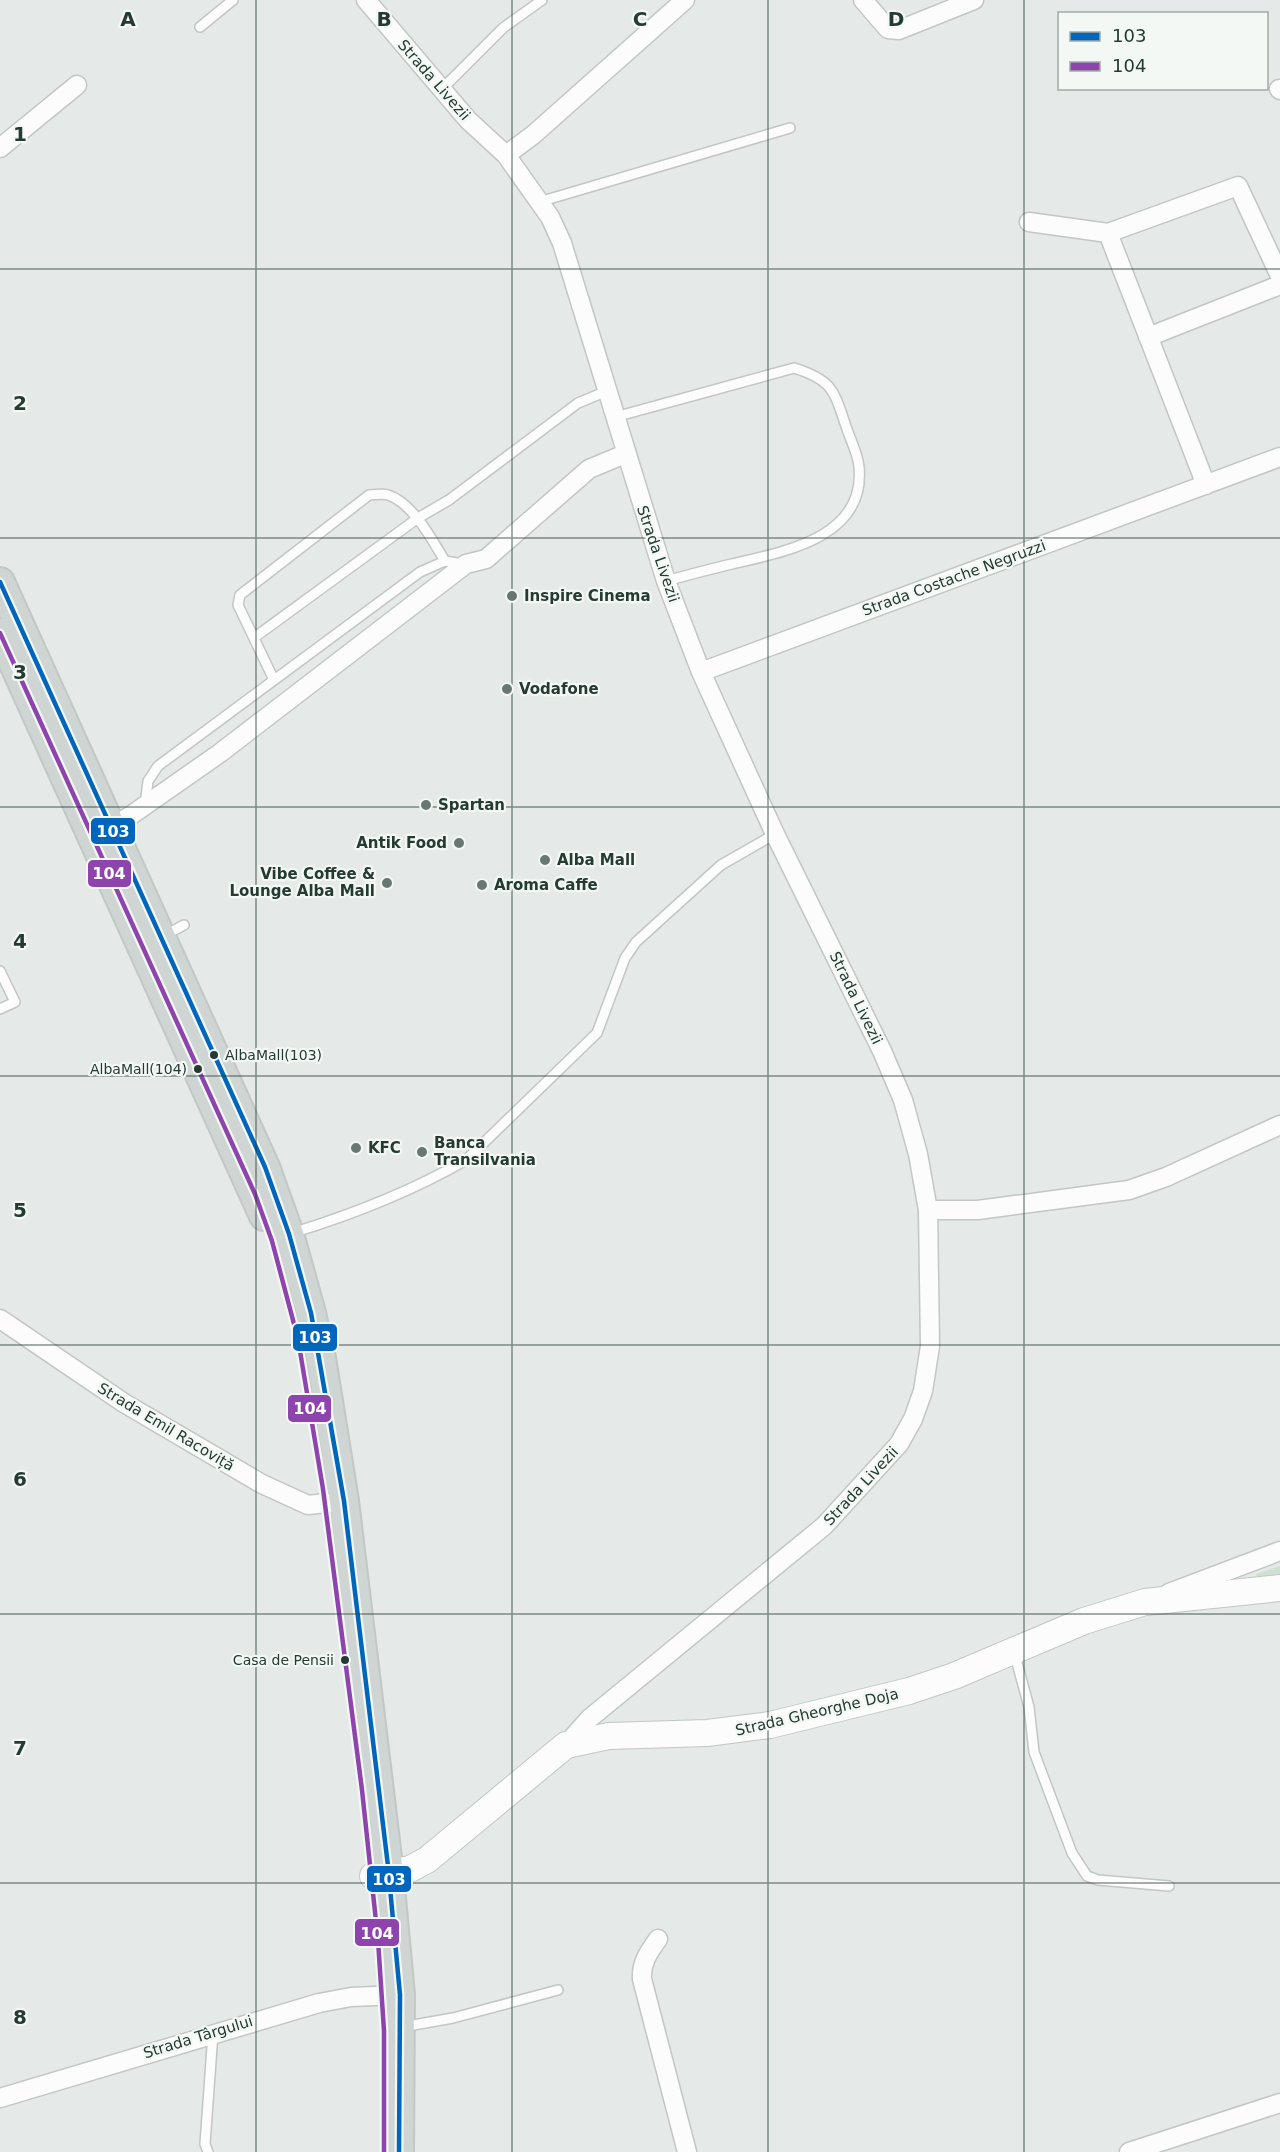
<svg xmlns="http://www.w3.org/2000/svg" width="1280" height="2152" viewBox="0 0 1280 2152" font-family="'DejaVu Sans',sans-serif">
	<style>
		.green { fill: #d0e1d4 }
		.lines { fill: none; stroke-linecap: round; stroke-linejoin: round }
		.lane-casing { stroke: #c2c6c4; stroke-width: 12 }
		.street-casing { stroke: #c2c6c4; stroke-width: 21 }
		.secondary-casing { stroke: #c0c7c4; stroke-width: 28 }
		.primary-casing { stroke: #c1c8c6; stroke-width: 32 }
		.lane { stroke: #fbfcfb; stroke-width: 9 }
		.street { stroke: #fbfcfb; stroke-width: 18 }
		.secondary { stroke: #fbfcfb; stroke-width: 26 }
		.primary { stroke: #ced5d3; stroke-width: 28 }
		.bus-1-casing { stroke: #f3f8f5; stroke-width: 9 }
		.bus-2-casing { stroke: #f3f8f5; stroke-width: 9 }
		.bus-1 { stroke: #0065bd; stroke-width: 4.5 }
		.bus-2 { stroke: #8e44ad; stroke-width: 4.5 }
		.grid { fill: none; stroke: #243a33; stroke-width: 1.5; stroke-opacity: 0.55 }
		.poi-dot { fill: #687772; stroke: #f3f8f5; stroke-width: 2 }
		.bus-dot { fill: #243a33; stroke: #f3f8f5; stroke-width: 2 }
		.labels { text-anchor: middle; stroke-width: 4.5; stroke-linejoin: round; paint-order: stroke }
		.bus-label { font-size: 14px; fill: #243a33; stroke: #f3f8f5; text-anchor: end }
		.street-label { font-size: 15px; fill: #243a33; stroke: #f3f8f5 }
		.poi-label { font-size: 15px; font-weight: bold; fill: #243a33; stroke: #f3f8f5; text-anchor: start }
		.grid-label { font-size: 20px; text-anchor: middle; font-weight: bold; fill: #243a33; stroke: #f3f8f5; stroke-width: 4.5; stroke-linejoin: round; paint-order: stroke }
		.line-badge { stroke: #f3f8f5; stroke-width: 2 }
		.badge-label { font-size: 16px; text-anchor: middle; font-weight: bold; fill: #fff }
	</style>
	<rect width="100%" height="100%" fill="#e5e9e7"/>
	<path class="green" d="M1280,1566V1579L1258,1582L1256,1574Z"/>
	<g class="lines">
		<g class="lane-casing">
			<path id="lane" d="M200,27L233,0
				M442,89L503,28L542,0
				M539,202L790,128
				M615,417L794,368C836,381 834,393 848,432C852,443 858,455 859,467C866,538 783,552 732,564C710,569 688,575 666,581
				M255,637L418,518L449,500L578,403L607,391
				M274,680L238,605L240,595L369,495C375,495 383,493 388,495C413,503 432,540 445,561
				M145,805L148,781L158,766L420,572L445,561L463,564
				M165,935L184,925
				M0,971L15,1002L0,1009
				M292,1233C351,1215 412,1191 466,1160L597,1033L625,958L636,942L721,865L775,834
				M1014,1652L1029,1707L1034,1752L1072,1853L1087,1876L1098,1880L1169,1886
				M402,2027L453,2018L558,1990
				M208,2152L205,2144L213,2033"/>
		</g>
		<g class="street-casing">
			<path id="street" d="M366,0L468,120L506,155L550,217L562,243L666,581L701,672L775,834L882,1051L903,1100L918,1154L928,1210L930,1346L923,1391L913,1419L899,1444L824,1526L590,1718L566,1745
				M863,0L888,29L899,30L974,0
				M1279,89L1280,90
				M0,148L77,85
				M506,155L533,135L685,0
				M1029,222L1108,233L1238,186L1280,276
				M1108,233L1206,485
				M1148,337L1280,285
				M701,672L1280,457
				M102,832L130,816L220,753L466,564L486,559L589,469L625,454
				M928,1210H978L1129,1190L1166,1177L1280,1125
				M0,1319L124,1403L262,1484L308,1505L344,1501
				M1169,1593L1280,1551
				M658,1939C648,1953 641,1963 642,1979L687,2152
				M0,2098L319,2003L351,1997L400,1995
				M1129,2152L1280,2103"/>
		</g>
		<g class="secondary-casing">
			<path id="secondary" d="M373,1876L410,1869L427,1860L566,1745L609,1736L707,1733L770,1725L909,1691L954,1676L1084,1621L1145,1602L1280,1588"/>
		</g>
		<g class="primary-casing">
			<path id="primary" d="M0,582L265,1167L289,1234L311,1313L321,1358L344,1501L388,1866L400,1995L399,2152
				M0,633L264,1216"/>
		</g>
		<use href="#lane" class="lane"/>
		<use href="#street" class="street"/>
		<use href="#secondary" class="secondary"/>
		<use href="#primary" class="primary"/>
		<g class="bus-1-casing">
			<path id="bus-1" d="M0,582L265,1167L289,1234L311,1313L344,1501L388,1866L400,1995L399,2152"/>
		</g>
		<g class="bus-2-casing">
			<path id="bus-2" d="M0,633L255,1194L272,1241L298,1339L323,1489L362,1790L378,1940L384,2031V2152"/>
		</g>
		<use href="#bus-1" class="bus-1"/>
		<use href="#bus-2" class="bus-2"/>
	</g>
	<path class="grid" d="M256,0V2152M512,0V2152M768,0V2152M1024,0V2152M0,269H1280M0,538H1280M0,807H1280M0,1076H1280M0,1345H1280M0,1614H1280M0,1883H1280"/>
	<g class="poi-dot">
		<circle cx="512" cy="596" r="6"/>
		<circle cx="507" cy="689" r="6"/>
		<circle cx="426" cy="805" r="6"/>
		<circle cx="459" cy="843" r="6"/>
		<circle cx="545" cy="860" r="6"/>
		<circle cx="387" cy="883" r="6"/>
		<circle cx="482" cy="885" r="6"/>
		<circle cx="356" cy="1148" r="6"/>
		<circle cx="422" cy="1152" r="6"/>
	</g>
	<g class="bus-dot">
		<circle cx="214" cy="1055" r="5"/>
		<circle cx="198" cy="1069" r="5"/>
		<circle cx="345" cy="1660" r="5"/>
	</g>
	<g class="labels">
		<g class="bus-label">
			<text x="225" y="1060" text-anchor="start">AlbaMall(103)</text>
			<text x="187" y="1074">AlbaMall(104)</text>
			<text x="334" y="1665">Casa de Pensii</text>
		</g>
		<g class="street-label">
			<text transform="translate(434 80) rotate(49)" y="5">Strada Livezii</text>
			<text transform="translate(658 554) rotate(71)" y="5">Strada Livezii</text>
			<text transform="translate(954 578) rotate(-20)" y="5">Strada Costache Negruzzi</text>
			<text transform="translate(856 998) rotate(64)" y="5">Strada Livezii</text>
			<text transform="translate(166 1427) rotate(31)" y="5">Strada Emil Racoviță</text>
			<text transform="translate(861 1486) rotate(-47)" y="5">Strada Livezii</text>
			<text transform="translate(817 1712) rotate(-13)" y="5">Strada Gheorghe Doja</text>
			<text transform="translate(198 2037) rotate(-17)" y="5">Strada Târgului</text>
		</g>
		<g class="poi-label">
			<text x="524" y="601">Inspire Cinema</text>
			<text x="519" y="694">Vodafone</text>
			<text x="438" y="810">Spartan</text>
			<text x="447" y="848" text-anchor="end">Antik Food</text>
			<text x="557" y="865">Alba Mall</text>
			<text x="375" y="879" text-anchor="end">Vibe Coffee &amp;<tspan x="375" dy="17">Lounge Alba Mall</tspan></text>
			<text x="494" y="890">Aroma Caffe</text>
			<text x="434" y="1148">Banca<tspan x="434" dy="17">Transilvania</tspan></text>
			<text x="368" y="1153">KFC</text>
		</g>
	</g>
	<g class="grid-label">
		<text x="128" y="26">A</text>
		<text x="384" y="26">B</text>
		<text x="640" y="26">C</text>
		<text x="896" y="26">D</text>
		<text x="20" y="141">1</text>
		<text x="20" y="410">2</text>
		<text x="20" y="679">3</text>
		<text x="20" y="948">4</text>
		<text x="20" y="1217">5</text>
		<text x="20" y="1486">6</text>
		<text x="20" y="1755">7</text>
		<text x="20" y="2024">8</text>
	</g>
	<g class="line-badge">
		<rect x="90" y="817" width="46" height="28" rx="6" fill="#0065bd"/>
		<rect x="87" y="859" width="45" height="29" rx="6" fill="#8e44ad"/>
		<rect x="292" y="1323" width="46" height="29" rx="6" fill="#0065bd"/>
		<rect x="287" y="1394" width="45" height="29" rx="6" fill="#8e44ad"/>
		<rect x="366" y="1865" width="46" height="28" rx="6" fill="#0065bd"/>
		<rect x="354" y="1918" width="46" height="29" rx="6" fill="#8e44ad"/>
	</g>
	<g class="badge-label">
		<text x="113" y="837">103</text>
		<text x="109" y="879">104</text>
		<text x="315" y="1343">103</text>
		<text x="310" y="1414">104</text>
		<text x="389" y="1885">103</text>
		<text x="377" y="1939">104</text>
	</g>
	<rect x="1058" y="12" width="210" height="78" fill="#f3f8f5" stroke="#a0aca7" stroke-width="1.5"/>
	<rect x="1070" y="32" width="30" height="9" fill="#0065bd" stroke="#a0aca7" stroke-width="1.5"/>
	<text x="1112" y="42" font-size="18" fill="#243a33">103</text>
	<rect x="1070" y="62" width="30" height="9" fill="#8e44ad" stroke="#a0aca7" stroke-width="1.5"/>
	<text x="1112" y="72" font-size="18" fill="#243a33">104</text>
</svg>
